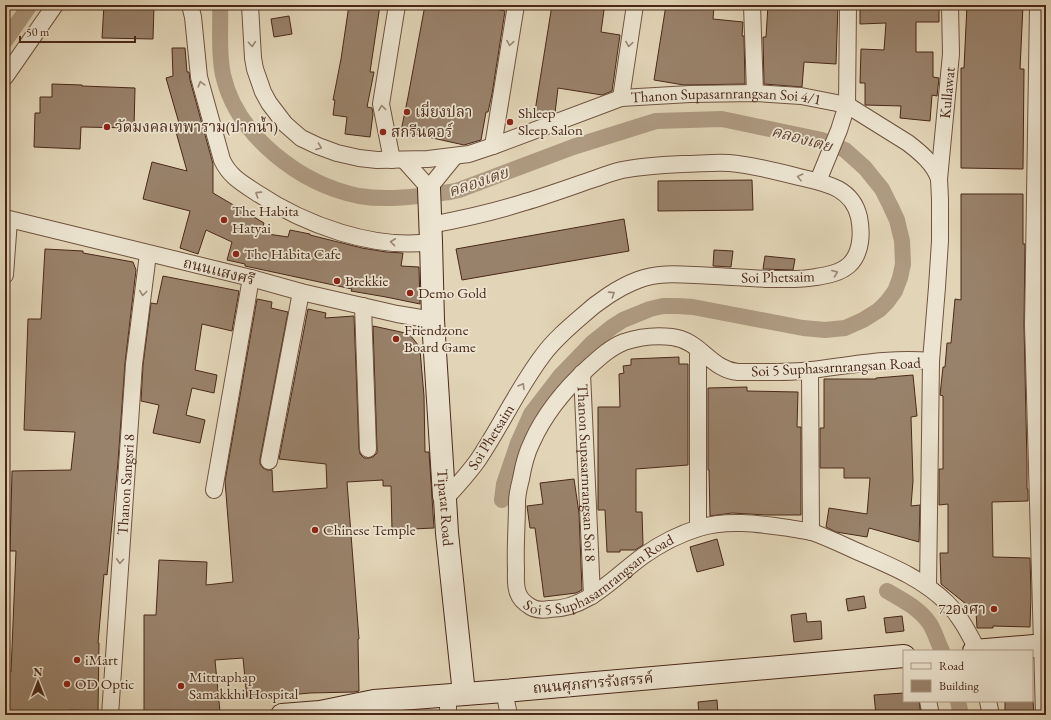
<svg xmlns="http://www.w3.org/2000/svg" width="1051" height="720" viewBox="0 0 1051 720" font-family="'EB Garamond','Noto Serif Thai',serif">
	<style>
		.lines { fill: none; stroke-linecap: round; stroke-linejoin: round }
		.canal { stroke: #ae9a81; stroke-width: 16 }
		.building { fill: #99826b; stroke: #4a2819 }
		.street-casing { stroke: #705340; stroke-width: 18 }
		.secondary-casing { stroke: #4a2819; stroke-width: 24 }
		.street { stroke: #ece4d0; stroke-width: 16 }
		.secondary { stroke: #ece4d0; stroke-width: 22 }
		.oneway { stroke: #9b8674 }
		.poi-dot { fill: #8f2418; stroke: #ece4d0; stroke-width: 1.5 }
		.labels { text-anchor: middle; stroke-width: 3.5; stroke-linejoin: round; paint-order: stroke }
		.street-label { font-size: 15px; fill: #4a2819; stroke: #ece4d0 }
		.poi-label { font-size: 15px; fill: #4a2819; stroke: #ece4d0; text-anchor: start }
		.water-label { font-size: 16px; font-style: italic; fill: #634433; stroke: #ece4d0 }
	</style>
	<rect width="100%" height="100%" fill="#e2d5b7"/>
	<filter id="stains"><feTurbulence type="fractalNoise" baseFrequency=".005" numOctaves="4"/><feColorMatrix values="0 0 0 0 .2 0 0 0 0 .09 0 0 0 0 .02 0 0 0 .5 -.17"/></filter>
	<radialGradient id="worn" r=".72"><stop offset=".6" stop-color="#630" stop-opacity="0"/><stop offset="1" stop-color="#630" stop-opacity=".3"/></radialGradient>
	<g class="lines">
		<path class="canal" d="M220,5C221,28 218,52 223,75C237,136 300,184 359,196C389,201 421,196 450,192L459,190L573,147L656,121L722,119L822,140L845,150L865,168L882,189L890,205L897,220L902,241L903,264L900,278L895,291L887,302L879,310L863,320L845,328L825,330L803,328L693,307L678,306H663L650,309L623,320L612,327L592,343L561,375L531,414L518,443L504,484L502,500
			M5,41L30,5
			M887,591C903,600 920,609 930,624C935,632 938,643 942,651
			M958,701L961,715"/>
	</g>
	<path class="building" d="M104,5H154L153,39L102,38Z
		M349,5H380L370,72H374L367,107L372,108L373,114L370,137L345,134L347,117L333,115L335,100H333L341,59Z
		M425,5H475L505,11L492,94L488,112H486L481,140L464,145L401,131L408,97Z
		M552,5H573L604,10L601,32L620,35L612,91L602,95L558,88L555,113L552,114L535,111Z
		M666,5H698L714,6L713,19L743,22L742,36H744L745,84L684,85L654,80Z
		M768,5H838L836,64L804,62L802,87L764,84L763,37H766Z
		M860,5H939V22H916V52H933V77L939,78L937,96L932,95L930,121L900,118L901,106L865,105V83H860L861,49L884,50L886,23L860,24Z
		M967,5H1023L1020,69H1024L1023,169L961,168V68H964Z
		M289,16L292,34L274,37L271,19Z
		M172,48H185L187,72H189L190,80L213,164V193L264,223L261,233L288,237L290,230L310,234V235L362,248L386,252L403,253L401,266L419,267L420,304L386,297L351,291L352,289L245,266V264L227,260L232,242L206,230L198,254L180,248L190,211L143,199L152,162L187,171L176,132L181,130L166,78L173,76Z
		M52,84L82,85V86L135,88L134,128L81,127L80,149L34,147L35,113H40V97H52Z
		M752,180L753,210L658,211V181Z
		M961,194H1023V244H1025L1024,325L1027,463V489H1028V501L992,502L993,557L1030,558L1031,594L1030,627L993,626V628H977L976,612L941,584L940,553H948V504L939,505V469H943V396L940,395L943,367H945L947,343H951L955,299L961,300Z
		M624,219L629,251L462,280L456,249Z
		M45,249L83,251V253L133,262L136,270L125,363L118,462L107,575L104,574L98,643H99L98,711L70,710V715L5,714L6,672H11L16,551H10L12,471L71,470L75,432L24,430L28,319H41Z
		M714,250L733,251L731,267L713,266Z
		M765,256L795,259L793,270L763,269Z
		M163,276L239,291L232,331L202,324L195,370L217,375L214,393L192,388L186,415L205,420L200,443L153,433L159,405L141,401L143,365L151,303L157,304Z
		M257,299L272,302L271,308L288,312L260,459V464L263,468L267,470H272L273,492L327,488L326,464L279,459L308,309L326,313L325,318L354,316L359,449L360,454L364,458H369L373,457L377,453V449L373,326L401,332L410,335L419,346L420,350L424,396L425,452H429L434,528L392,530L391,486H383V480L347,482L359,639H358L359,691L354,692L310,693L247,699L243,658L215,660L220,712L201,711V715H149V714L144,713V615H156L159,560L207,562L206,585L233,582L225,481Z
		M679,357V364H688V465L636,469V512H642L643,545L635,550H620V552H607L605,510H598V407H620L619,374L624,373L623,366L631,365V359Z
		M913,375L917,416L911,417L913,481L911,506L920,505L919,542L869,528L867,537L836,532L826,527L829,508L867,514L870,478H844V468H820V428H824V379H876V378Z
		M747,387V391L798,392L797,427H801V515H766L732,513L710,516L709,470H708V388Z
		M574,479L579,513L582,590L576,593L544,597L535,528H530L527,506L543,504L540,483Z
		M717,539L724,565L697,572L690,547Z
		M864,596L866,608L848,611L846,599Z
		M806,613L807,622L821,621L822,639L794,642L791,615Z
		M902,616L904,631L886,633L884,618Z
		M904,693V701H919L921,715H876L874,695Z
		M717,700L718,715H699L698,702Z
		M1005,701H1033L1034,715H1005Z"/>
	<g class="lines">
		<g class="street-casing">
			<g id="street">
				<path d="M190,5L193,17L199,77L222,160C230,177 242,183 257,193C305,225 374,250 431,242"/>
				<path id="s1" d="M250,5L253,58L255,69L263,92L269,103L285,124L301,138L318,146L337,153L359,158L377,160L428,159L469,154L493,146L621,98L690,94L755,93L801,96L847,105L908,143C921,153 934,164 939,179"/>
				<path d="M752,5L755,93"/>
				<path d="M1038,5L1033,325L1044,715"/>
				<path d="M5,77L55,5"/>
				<path d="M621,98L635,5"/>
				<path d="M493,146L516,5"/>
				<path d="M392,160L381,104L397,5"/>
				<path d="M404,160L429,188L455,156"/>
				<path d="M818,181L839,130L847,105L848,5"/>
				<path d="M5,218L251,278L301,292L397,314L433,320"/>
				<path d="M430,225C462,219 494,212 525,202C549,195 573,186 597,178C605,175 614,172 622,170C642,166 662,165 683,164C698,164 714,162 729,163C752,165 776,171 799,177C825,183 852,187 859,217C862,232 862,253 849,265C840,273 828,275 816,277C801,280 786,279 770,279C745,278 719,276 694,275C675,274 656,273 638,280C619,287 597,302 582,316C568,328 554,340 543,355C518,388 501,426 478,460C468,474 457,486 445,499"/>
				<path d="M5,275L9,220"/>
				<path d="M363,306L368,449"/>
				<path d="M698,349V528"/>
				<path id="s2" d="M931,361C891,357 852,365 812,370C788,373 762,372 738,372C711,370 700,340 672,337C656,335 639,337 624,342C611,347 600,357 589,367C566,388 545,413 532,442C526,454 523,467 521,479C519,487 517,494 517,502C517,525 515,547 516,569C516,578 515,585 518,593C520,599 526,604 531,607C536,610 544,610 550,609C588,609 615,576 643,556C660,544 679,534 699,528C727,519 760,524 789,528C797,530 805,530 812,532C829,538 845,546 861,553C891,566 923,579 947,603C961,617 969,634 978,651"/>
				<path d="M810,370L811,532"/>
				<path id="s3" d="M582,373L592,596"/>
				<path d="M269,461L301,292"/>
				<path d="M214,490L251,278"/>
				<path id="s4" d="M928,587L931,361L937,287L940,241V199L939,179L951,54L950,5"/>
				<path d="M504,691L509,715"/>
				<path d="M448,695V715"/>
				<path d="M928,701L931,715"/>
				<path d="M988,701L991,715"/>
				<path id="s5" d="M110,715L134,364L148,254"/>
			</g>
		</g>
		<g class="secondary-casing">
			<g id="secondary">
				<path id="s6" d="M429,188L431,242L433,320L444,496L445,499L447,533L464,694"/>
				<path d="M974,651L1046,645"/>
				<path d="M282,715L320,712L374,701L504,691L904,656"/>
			</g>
		</g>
		<use href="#street" class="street"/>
		<use href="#secondary" class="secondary"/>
	</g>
	<defs><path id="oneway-chevron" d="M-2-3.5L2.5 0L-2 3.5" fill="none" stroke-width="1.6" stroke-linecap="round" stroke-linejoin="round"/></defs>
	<g class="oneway">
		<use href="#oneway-chevron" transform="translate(510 43) rotate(99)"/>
		<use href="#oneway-chevron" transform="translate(252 44) rotate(86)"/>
		<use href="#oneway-chevron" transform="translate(629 44) rotate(99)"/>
		<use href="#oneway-chevron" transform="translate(201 84) rotate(-105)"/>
		<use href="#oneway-chevron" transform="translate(382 108) rotate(-98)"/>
		<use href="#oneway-chevron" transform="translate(319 147) rotate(21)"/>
		<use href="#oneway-chevron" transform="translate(800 177) rotate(-166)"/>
		<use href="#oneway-chevron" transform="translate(258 194) rotate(-147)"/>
		<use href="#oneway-chevron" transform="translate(393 242) rotate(-174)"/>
		<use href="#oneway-chevron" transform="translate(835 273) rotate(-21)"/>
		<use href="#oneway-chevron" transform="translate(143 293) rotate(97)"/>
		<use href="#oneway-chevron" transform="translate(612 294) rotate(-33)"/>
		<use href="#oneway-chevron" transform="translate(522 386) rotate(-59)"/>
		<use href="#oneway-chevron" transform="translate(120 561) rotate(94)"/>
	</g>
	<g class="poi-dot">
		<circle cx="407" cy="112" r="4"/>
		<circle cx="510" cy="122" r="4"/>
		<circle cx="107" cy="127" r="4"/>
		<circle cx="383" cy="132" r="4"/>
		<circle cx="224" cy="220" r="4"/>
		<circle cx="236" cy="254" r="4"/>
		<circle cx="337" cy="281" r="4"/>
		<circle cx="410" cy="293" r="4"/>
		<circle cx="396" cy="339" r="4"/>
		<circle cx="315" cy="530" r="4"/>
		<circle cx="994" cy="609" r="4"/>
		<circle cx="77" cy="660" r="4"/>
		<circle cx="67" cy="684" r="4"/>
		<circle cx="181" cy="686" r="4"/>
	</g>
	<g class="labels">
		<g class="street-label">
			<text dy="5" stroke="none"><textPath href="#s4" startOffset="495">Kullawat</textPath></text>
			<text dy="5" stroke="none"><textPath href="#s1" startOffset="588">Thanon Supasarnrangsan Soi 4/1</textPath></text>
			<text transform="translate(219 271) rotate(14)" y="5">ถนนเเสงศรี</text>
			<text transform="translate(778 277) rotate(-1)" y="5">Soi Phetsaim</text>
			<text transform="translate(836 367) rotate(-3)" y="5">Soi 5 Suphasarnrangsan Road</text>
			<text transform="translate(491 437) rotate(-58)" y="5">Soi Phetsaim</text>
			<text dy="5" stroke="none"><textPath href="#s3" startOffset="100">Thanon Supasarnrangsan Soi 8</textPath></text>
			<text dy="5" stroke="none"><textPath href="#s5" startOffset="231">Thanon Sangsri 8</textPath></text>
			<text dy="5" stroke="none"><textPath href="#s6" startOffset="320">Tiparat Road</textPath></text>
			<text dy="5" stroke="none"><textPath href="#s2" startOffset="707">Soi 5 Suphasarnrangsan Road</textPath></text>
			<text transform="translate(593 683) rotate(-5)" y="5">ถนนศุภสารรังสรรค์</text>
		</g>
		<g class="poi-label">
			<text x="415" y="117">เมี่ยงปลา</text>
			<text x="518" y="118">Shleep<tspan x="518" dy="17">Sleep Salon</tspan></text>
			<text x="115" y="132">วัดมงคลเทพาราม(ปากน้ำ)</text>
			<text x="391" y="137">สกรีนดอร์</text>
			<text x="232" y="216">The Habita<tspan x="232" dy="17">Hatyai</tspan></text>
			<text x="244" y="259">The Habita Cafe</text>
			<text x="345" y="286">Brekkie</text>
			<text x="418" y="298">Demo Gold</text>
			<text x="404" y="335">Friendzone<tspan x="404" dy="17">Board Game</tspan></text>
			<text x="323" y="535">Chinese Temple</text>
			<text x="986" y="614" text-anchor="end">72องศา</text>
			<text x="85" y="665">iMart</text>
			<text x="189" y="682">Mittraphap<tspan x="189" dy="17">Samakkhi Hospital</tspan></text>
			<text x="75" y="689">OD Optic</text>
		</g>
		<g class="water-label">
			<text transform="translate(802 138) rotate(15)" y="6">คลองเตย</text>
			<text transform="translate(478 181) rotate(-19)" y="6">คลองเตย</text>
		</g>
	</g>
	<rect width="1051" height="720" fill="none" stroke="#e2d5b7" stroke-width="20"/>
	<rect x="6" y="6" width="1039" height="708" fill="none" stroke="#4a2819" stroke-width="2"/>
	<rect x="10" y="10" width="1031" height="700" fill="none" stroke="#4a2819"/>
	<rect x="903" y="650" width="130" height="52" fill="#ece4d0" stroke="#ab9987"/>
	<rect x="911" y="663" width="20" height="6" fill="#ece4d0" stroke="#ab9987"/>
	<text x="939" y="670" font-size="12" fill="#4a2819">Road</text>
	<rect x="911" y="680" width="20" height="12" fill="#99826b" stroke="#ab9987"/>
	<text x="939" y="690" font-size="12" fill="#4a2819">Building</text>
	<g transform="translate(38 682)" stroke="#ece4d0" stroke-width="3" paint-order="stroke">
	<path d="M0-3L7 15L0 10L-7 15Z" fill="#4a2819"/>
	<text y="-6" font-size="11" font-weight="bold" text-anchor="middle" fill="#4a2819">N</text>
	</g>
	<path d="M20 36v6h115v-6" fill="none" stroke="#4a2819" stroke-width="2"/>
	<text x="26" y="36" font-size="12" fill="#4a2819" stroke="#ece4d0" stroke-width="3" paint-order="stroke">50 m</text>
	<rect width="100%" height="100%" filter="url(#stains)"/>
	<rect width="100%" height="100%" fill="url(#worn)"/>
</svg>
